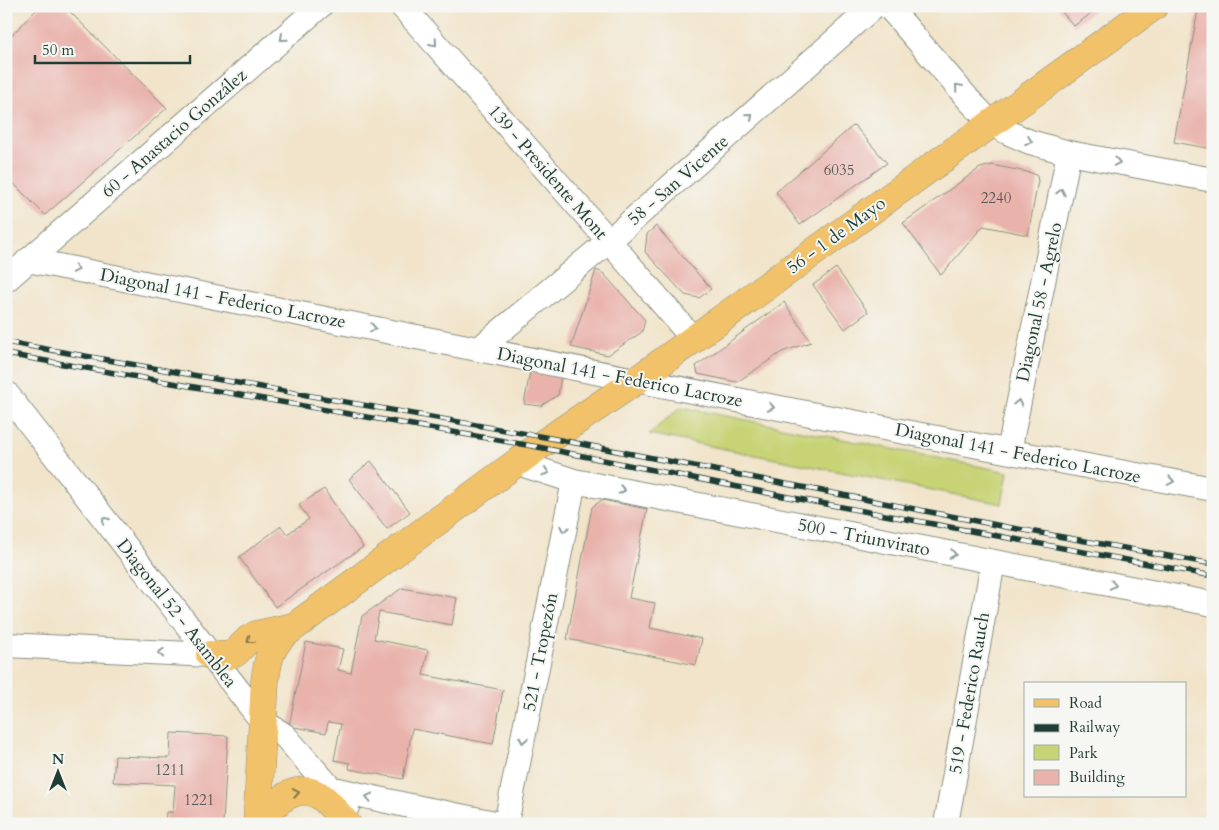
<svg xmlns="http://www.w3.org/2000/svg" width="1219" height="830" viewBox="0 0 1219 830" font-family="Cardo,serif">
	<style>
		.green { fill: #c7d375; stroke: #738854 }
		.building { fill: #e9b3ac }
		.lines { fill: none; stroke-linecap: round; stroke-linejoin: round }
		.minor-casing { stroke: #88907f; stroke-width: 26 }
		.major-casing { stroke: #88907f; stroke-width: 29 }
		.minor { stroke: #fff; stroke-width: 24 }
		.major { stroke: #f2c26a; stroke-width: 28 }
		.rail-casing { stroke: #1f3d34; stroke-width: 5.5 }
		.rail { stroke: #f6f6f2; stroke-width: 4; stroke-dasharray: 11; stroke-linecap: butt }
		.oneway { stroke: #8f9e9a }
		.oneway2 { stroke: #7e794c }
		.labels { text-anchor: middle; stroke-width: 4; stroke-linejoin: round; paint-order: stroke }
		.number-label { font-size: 15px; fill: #525a52 }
		.street-label { font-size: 18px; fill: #1f3d34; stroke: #f6f6f2 }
	</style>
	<rect width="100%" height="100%" fill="#f6f6f2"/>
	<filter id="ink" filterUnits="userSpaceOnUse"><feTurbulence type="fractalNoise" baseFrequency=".02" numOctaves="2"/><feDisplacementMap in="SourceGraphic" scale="10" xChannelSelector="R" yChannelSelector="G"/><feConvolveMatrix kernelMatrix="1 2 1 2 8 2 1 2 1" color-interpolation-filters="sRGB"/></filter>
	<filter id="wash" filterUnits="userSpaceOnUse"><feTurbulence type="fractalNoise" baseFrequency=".0096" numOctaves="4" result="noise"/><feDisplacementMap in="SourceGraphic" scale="20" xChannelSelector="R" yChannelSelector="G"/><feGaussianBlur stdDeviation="1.12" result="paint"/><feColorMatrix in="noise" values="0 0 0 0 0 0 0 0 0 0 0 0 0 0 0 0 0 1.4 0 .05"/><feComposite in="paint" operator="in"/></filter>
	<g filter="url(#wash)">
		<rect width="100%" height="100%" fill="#f1e4ca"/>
		<path class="green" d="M681,407L1008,472L1002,504L649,434Z"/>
		<g id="blocks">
			<path class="building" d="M40,6H64L167,108L45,215L6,176V41Z
				M1057,6H1101L1074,26Z
				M1203,6H1213V149L1174,142L1198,10Z
				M854,125L887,163L800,225L776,192Z
				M992,165L1032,173L1037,176L1038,181L1028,235L983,226L941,275L903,223L980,168Z
				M656,226L711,289L699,298L685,295L645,252L647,234Z
				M836,268L868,312L845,329L813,285Z
				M596,270L603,273L645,320L642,332L608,355L571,347Z
				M784,302L811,342L782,352L737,382L698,374L696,366Z
				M530,372L561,377L558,395L541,406L524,404Z
				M371,461L410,512L387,529L349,479Z
				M324,489L363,547L275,607L239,557L281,526L287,534L309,519L299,505Z
				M602,500L647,509L629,598L655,603L650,628L702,639L696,665L567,639L592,507Z
				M402,588L457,598L452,625L379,612L374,639L428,650L423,675L503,690L493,744L412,729L403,779L349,769L350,763L334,760L341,724L328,722L326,733L289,726L306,642L343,649L338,670L351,673L362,616Z
				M171,733L228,736L223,824H165L166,812H173L175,785L113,782L115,756L170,758Z"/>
		</g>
	</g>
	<g filter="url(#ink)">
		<use href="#blocks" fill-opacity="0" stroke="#88907f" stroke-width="1"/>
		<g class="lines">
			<g class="minor-casing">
				<path id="minor" d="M402,6L609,241L693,339
					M888,6L969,100L991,123L1007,132L1030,142L1069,153L1213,180
					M28,260C423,338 817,418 1213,489
					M6,280L320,6
					M479,349L609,241L874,6
					M6,393L262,721L284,735L347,807
					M1009,451L1069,153
					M518,463L574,481L1213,604
					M6,645L210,655
					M329,788L410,806L500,824
					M506,824L574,481
					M946,824L993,562"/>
			</g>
			<g class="major-casing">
				<path id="major" d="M210,655L226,656L235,653L249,639L256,635L292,627
					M258,821C275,803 297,779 323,798C332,805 338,816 347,824
					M257,824L265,681C268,661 269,650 283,635L538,447L637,380L1154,6"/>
			</g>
			<use href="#minor" class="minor"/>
			<use href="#major" class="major"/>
			<g class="rail-casing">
				<path id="rail" d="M6,342L550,438L1007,527L1213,564
					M6,354L538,447L788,497L1213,576"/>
			</g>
			<use href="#rail" class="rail"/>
		</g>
		<defs><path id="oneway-chevron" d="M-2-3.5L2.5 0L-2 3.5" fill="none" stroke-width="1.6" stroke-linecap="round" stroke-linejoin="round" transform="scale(1.25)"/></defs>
		<g class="oneway">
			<use href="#oneway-chevron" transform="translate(283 38) rotate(139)"/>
			<use href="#oneway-chevron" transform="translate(434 43) rotate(49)"/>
			<use href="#oneway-chevron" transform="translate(958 87) rotate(-131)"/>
			<use href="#oneway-chevron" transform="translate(750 116) rotate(-41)"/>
			<use href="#oneway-chevron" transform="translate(1029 141) rotate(20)"/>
			<use href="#oneway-chevron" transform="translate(1117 162) rotate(11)"/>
			<use href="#oneway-chevron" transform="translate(1061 192) rotate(-78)"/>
			<use href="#oneway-chevron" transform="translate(76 269) rotate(11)"/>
			<use href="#oneway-chevron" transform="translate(373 328) rotate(11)"/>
			<use href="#oneway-chevron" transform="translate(1018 403) rotate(-78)"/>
			<use href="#oneway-chevron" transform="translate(771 407) rotate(10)"/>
			<use href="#oneway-chevron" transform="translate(546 472) rotate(18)"/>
			<use href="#oneway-chevron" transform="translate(1171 481) rotate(10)"/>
			<use href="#oneway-chevron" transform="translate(622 490) rotate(11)"/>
			<use href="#oneway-chevron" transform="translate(105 520) rotate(-128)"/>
			<use href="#oneway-chevron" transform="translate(564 529) rotate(101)"/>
			<use href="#oneway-chevron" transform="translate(953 554) rotate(11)"/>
			<use href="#oneway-chevron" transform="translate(1113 585) rotate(11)"/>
			<use href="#oneway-chevron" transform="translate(161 653) rotate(-177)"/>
			<use href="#oneway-chevron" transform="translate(523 740) rotate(101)"/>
			<use href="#oneway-chevron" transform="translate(369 797) rotate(-167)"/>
		</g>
		<g class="oneway2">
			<use href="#oneway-chevron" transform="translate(250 640) rotate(142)"/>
			<use href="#oneway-chevron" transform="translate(296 793) rotate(-10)"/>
		</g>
	</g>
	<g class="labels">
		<g class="number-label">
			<text x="839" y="175">6035</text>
			<text x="996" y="203">2240</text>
			<text x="170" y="775">1211</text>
			<text x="199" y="805">1221</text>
		</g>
		<g class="street-label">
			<text transform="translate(174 133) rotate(-41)" y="6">60 - Anastacio González</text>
			<text transform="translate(548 172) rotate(49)" y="6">139 - Presidente Mont</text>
			<text transform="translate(678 180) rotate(-41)" y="6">58 - San Vicente</text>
			<text transform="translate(836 235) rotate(-36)" y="6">56 - 1 de Mayo</text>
			<text transform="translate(223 298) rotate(11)" y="6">Diagonal 141 - Federico Lacroze</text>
			<text transform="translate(1039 302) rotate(-78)" y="6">Diagonal 58 - Agrelo</text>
			<text transform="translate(620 377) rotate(11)" y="6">Diagonal 141 - Federico Lacroze</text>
			<text transform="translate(1018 453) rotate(11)" y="6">Diagonal 141 - Federico Lacroze</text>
			<text transform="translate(864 537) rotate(11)" y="6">500 - Triunvirato</text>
			<text transform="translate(177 613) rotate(52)" y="6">Diagonal 52 - Asamblea</text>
			<text transform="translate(540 652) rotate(-79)" y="6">521 - Tropezón</text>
			<text transform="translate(969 693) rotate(-80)" y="6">519 - Federico Rauch</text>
		</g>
	</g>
	<rect width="1219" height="830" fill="none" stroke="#f6f6f2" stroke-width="25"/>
	<rect x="1024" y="682" width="162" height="115" fill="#f6f6f2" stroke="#a0aca6"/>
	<rect x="1034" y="699" width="25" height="8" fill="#f2c26a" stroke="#a0aca6"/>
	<text x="1069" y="708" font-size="15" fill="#1f3d34">Road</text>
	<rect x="1034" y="724" width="25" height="8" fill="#1f3d34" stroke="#a0aca6"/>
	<text x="1069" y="732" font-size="15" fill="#1f3d34">Railway</text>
	<rect x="1034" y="745" width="25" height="15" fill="#c7d375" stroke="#a0aca6"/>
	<text x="1069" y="758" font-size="15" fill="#1f3d34">Park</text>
	<rect x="1034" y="770" width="25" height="15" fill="#e9b3ac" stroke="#a0aca6"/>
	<text x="1069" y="782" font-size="15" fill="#1f3d34">Building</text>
	<g transform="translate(58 772)" stroke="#f6f6f2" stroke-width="4" paint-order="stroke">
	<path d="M0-4L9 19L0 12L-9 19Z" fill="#1f3d34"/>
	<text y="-8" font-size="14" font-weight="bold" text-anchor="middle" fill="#1f3d34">N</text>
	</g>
	<path d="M35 55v8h155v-8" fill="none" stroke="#1f3d34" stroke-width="2.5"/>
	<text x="42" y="55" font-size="15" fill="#1f3d34" stroke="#f6f6f2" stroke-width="4" paint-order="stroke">50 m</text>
</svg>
